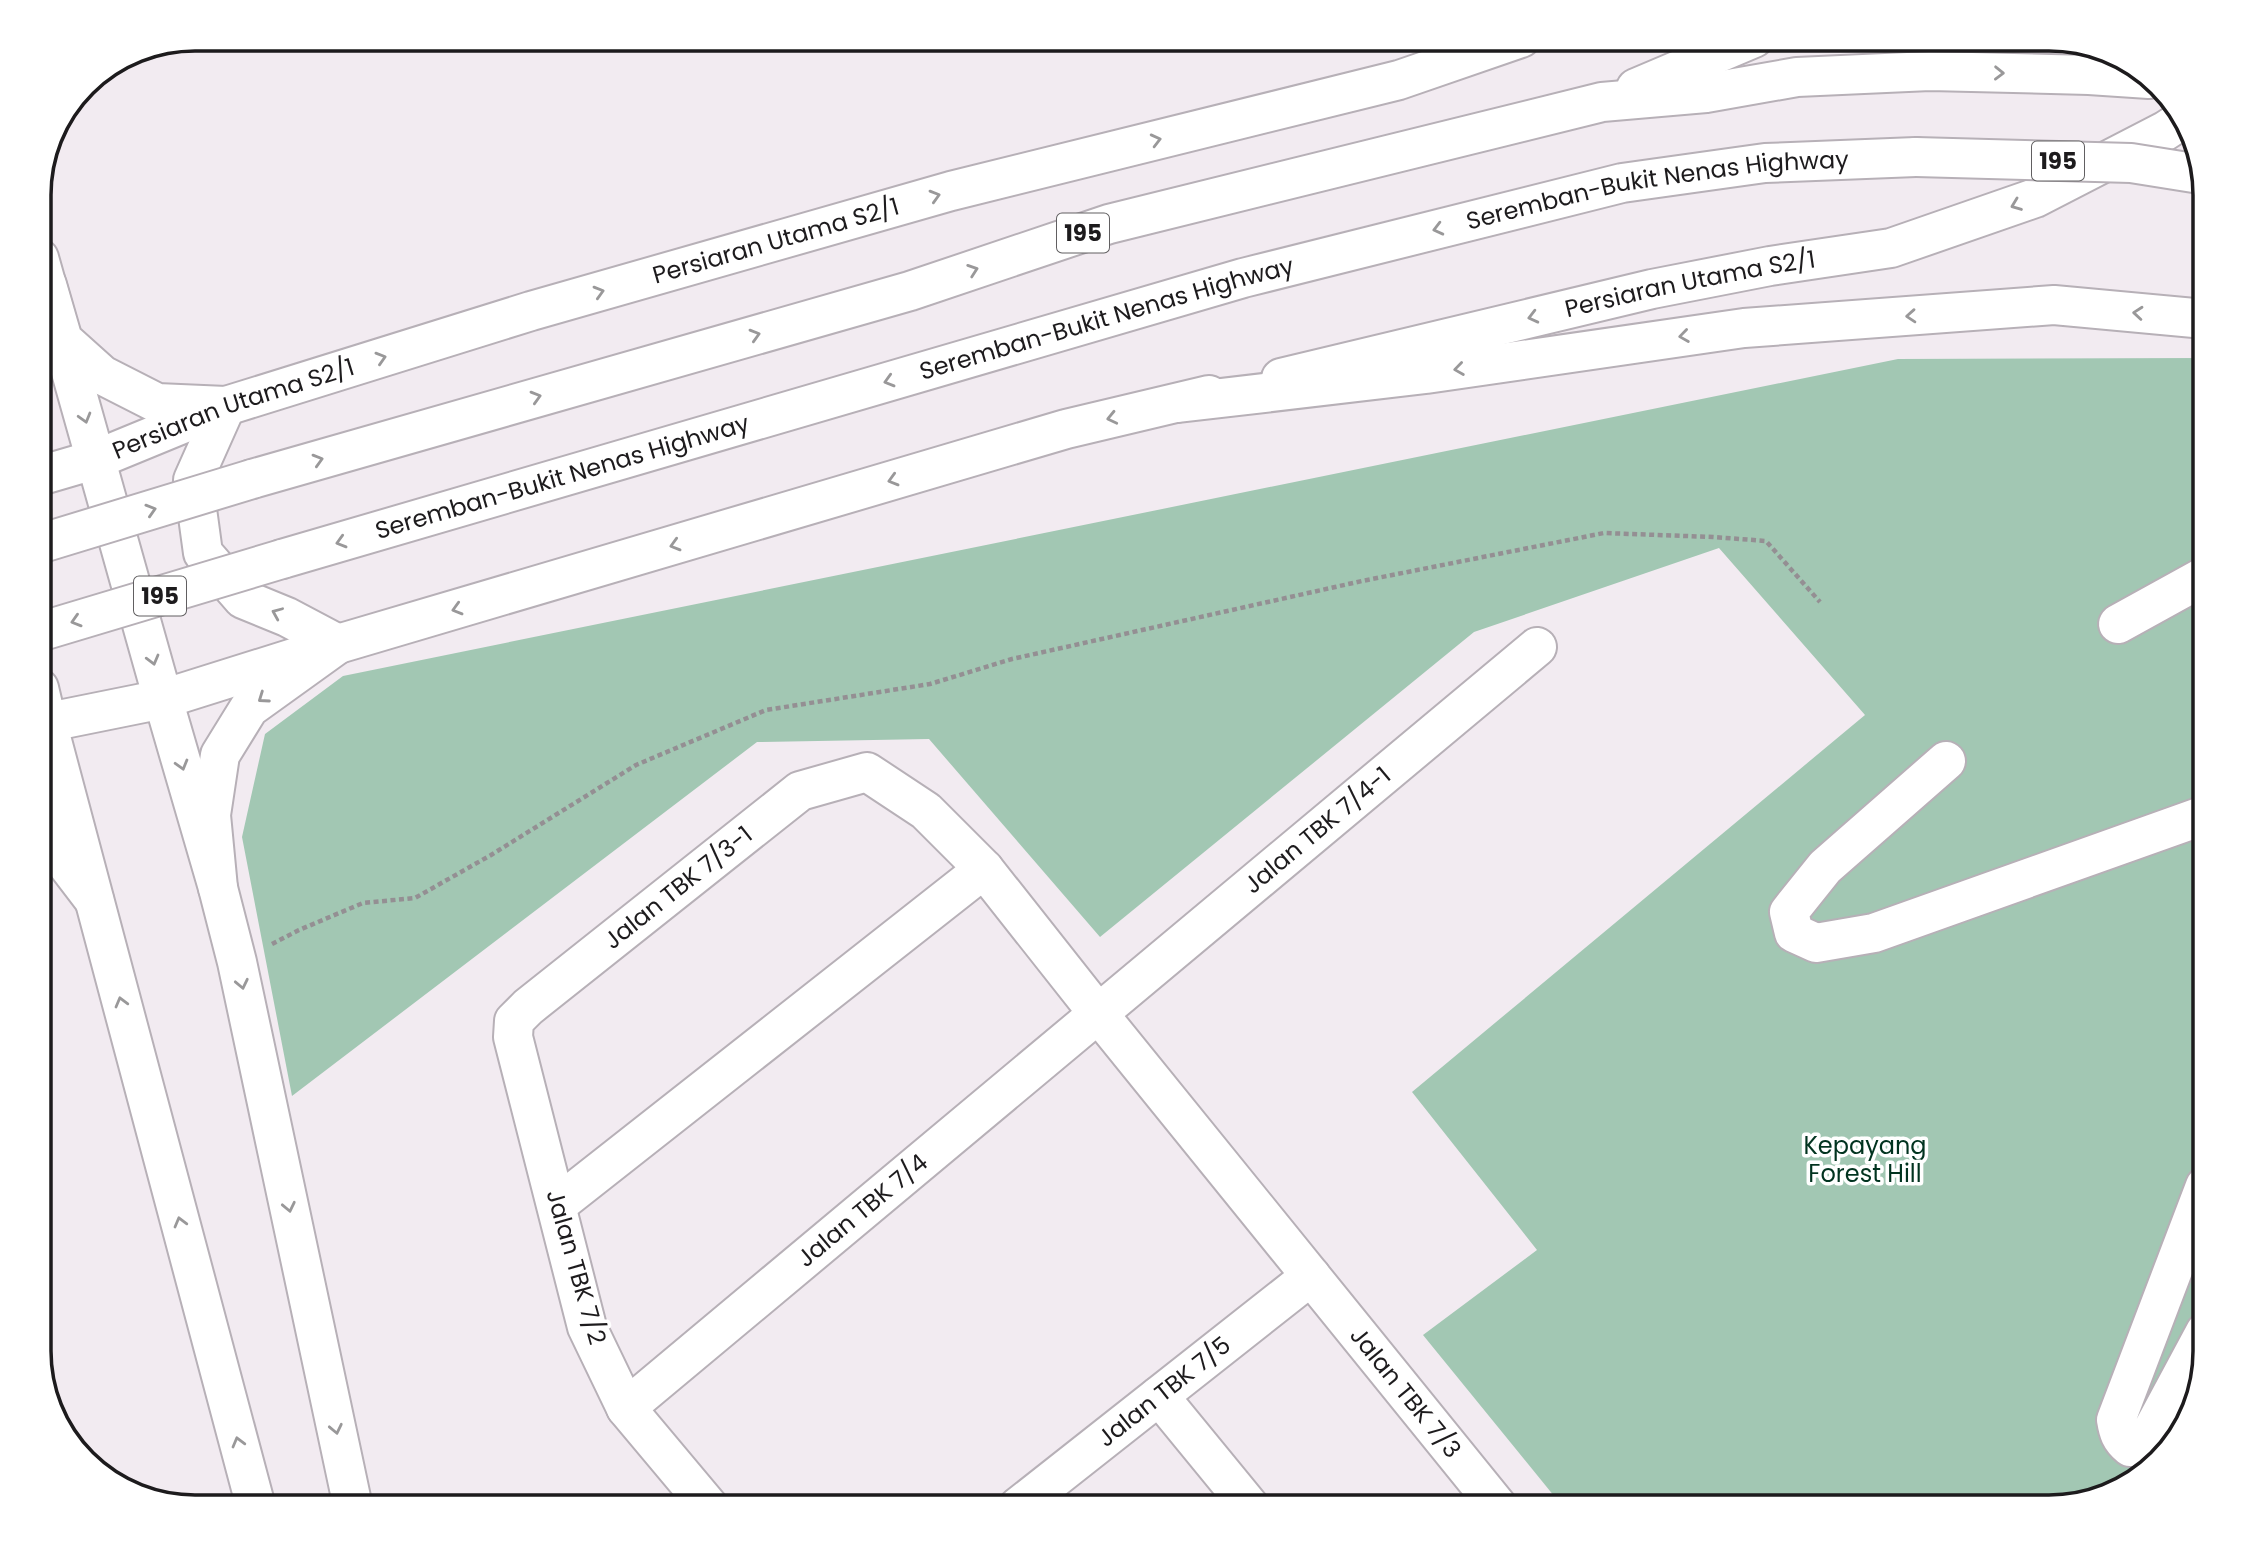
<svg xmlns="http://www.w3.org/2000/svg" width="2244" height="1546" viewBox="0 0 2244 1546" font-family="Poppins,sans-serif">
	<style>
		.forest { fill: #a2c7b3 }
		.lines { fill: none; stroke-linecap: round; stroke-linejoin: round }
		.minor-casing { stroke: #b7b0b7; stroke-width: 42 }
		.major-casing { stroke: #b7b0b7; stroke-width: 42 }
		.highway-casing { stroke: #b7b0b7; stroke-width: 42 }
		.path { stroke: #948f93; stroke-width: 4.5; stroke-dasharray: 5 3.5; stroke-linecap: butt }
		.minor { stroke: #fff; stroke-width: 38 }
		.major { stroke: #fff; stroke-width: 38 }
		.highway { stroke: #fff; stroke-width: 38 }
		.highway-bridge-casing { stroke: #b7b0b7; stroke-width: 42; stroke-linecap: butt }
		.highway-bridge { stroke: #fff; stroke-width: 38 }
		.oneway { stroke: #999899 }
		.labels { text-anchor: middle; stroke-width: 7; stroke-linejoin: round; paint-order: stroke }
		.shield { fill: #fff; stroke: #615f61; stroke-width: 2 }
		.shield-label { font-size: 23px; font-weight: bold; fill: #1d1b1d }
		.street-label { font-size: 24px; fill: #1d1b1d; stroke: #fff }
		.park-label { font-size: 24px; fill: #01331f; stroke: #fff }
		.rim { fill: none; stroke: #1d1b1d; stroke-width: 3.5 }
	</style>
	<rect width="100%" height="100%" fill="#f2ebf1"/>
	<path class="forest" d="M2205,358V1351L2179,1438L2118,1491L2049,1507H1563L1423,1335L1537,1250L1412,1092L1865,715L1719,548L1474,632L1100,937L929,739L757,742L292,1096L242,837L265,734L343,676L1898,359Z"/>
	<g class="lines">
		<g class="minor-casing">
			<g id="minor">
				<path d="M2118,624L2205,576"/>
				<path d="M163,699L218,888L237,962L353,1507"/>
				<path d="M47,722L256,1507"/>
				<path d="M1946,761L1825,867L1789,912L1794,933L1816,943L1874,933L2205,815"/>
				<path d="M2205,1186L2116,1420C2118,1432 2120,1439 2130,1447L2139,1446L2147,1440L2205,1332"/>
				<path d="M557,1205L984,869"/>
				<path d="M1159,1396L1250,1507"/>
				<path id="s1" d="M626,1408L1537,647"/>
				<path id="s2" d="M709,1507L626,1408L587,1327L513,1037L514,1021L528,1007L800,791L867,772L926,811L984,869L1097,1012L1498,1507"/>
				<path id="s3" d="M1018,1507L1311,1276"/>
			</g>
		</g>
		<g class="major-casing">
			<g id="major">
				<path d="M39,258L163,699"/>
				<path d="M47,285L63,340L102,375L157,403L226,406L193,480L203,553L243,599L287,617L338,644L249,708L220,755L211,815L218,888"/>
				<path id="s4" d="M1281,378L1652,289L1770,266L1891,248L2035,198L2165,131L2185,118"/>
				<path id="s5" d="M39,476L97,459L226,406L531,311L951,191L1399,80L1521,38"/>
				<path d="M39,688L47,722"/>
				<path d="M39,724L163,699L338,644L1066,429L1209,395"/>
				<path d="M39,828L94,900"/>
			</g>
		</g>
		<g class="highway-casing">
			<g id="highway">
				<path d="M1636,88L1754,38"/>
				<path d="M1178,403L1426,374L1744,328L2054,305L2205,319"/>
				<path d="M252,479L910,291L1109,224L1602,102L1706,93L1797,77L1930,71L2089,75L2149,79"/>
				<path id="s6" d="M282,559L1243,278L1622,183L1765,163L1916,157"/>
			</g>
		</g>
		<path class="path" d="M272,944L299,930L363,903L415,898L491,855L636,765L766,710L930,684L1012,659L1362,581L1604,533L1713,537L1766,541L1820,602"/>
		<use href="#minor" class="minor"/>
		<use href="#major" class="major"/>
		<use href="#highway" class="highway"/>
		<g class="highway-bridge-casing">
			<path id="highway-bridge" d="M1916,157L2131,163L2200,174
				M39,544L252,479
				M39,632L282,559"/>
		</g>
		<use href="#highway-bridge" class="highway-bridge"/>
	</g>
	<defs><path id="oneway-chevron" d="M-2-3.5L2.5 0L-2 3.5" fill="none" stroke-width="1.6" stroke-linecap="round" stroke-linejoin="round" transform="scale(1.75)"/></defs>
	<g class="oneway">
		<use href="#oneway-chevron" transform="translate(1999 73) rotate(1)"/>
		<use href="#oneway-chevron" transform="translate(1156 140) rotate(-14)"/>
		<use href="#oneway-chevron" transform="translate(935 196) rotate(-16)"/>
		<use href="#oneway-chevron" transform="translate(2016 205) rotate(159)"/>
		<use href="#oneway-chevron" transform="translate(1438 229) rotate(166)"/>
		<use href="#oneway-chevron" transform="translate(973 270) rotate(-19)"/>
		<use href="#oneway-chevron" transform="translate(599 292) rotate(-16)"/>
		<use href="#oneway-chevron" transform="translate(2138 313) rotate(-175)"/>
		<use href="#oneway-chevron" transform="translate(1911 316) rotate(176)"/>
		<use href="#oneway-chevron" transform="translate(1533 317) rotate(166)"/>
		<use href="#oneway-chevron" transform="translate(755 335) rotate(-16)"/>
		<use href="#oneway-chevron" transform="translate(1684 336) rotate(172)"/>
		<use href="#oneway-chevron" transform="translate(381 358) rotate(-17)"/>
		<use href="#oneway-chevron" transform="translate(1459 369) rotate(172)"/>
		<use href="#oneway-chevron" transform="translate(889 381) rotate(164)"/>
		<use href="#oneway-chevron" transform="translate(536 397) rotate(-16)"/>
		<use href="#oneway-chevron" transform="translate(85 418) rotate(74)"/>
		<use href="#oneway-chevron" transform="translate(1112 418) rotate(167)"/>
		<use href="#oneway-chevron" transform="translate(318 460) rotate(-16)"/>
		<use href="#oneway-chevron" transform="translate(893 480) rotate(164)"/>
		<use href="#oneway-chevron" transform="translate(151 510) rotate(-17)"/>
		<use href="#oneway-chevron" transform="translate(341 542) rotate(164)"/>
		<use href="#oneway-chevron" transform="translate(675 545) rotate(164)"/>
		<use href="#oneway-chevron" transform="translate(457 609) rotate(164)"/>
		<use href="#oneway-chevron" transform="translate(277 613) rotate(-157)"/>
		<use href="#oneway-chevron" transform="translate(76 621) rotate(163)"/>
		<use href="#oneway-chevron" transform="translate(153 660) rotate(75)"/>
		<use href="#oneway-chevron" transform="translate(263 698) rotate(145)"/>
		<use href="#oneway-chevron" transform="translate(182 765) rotate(74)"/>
		<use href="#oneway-chevron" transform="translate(242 984) rotate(78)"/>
		<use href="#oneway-chevron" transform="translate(121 1002) rotate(-105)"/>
		<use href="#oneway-chevron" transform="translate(289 1207) rotate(78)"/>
		<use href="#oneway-chevron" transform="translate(180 1222) rotate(-105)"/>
		<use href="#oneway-chevron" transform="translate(336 1429) rotate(78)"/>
		<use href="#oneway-chevron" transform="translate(238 1442) rotate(-105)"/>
	</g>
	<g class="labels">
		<g class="shield">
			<rect x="2032" y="141.5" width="52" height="39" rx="5"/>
			<rect x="1057" y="213.5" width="52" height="39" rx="5"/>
			<rect x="134" y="576.5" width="52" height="39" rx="5"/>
		</g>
		<g class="shield-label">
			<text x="2058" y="169">195</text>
			<text x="1083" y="241">195</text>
			<text x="160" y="604">195</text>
		</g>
		<g class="street-label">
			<text dy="8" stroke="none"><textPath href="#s6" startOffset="1426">Seremban-Bukit Nenas Highway</textPath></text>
			<text dy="8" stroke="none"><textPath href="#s5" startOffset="774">Persiaran Utama S2/1</textPath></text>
			<text dy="8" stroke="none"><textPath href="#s4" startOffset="420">Persiaran Utama S2/1</textPath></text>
			<text dy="8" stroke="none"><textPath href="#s6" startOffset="859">Seremban-Bukit Nenas Highway</textPath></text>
			<text dy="8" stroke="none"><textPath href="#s5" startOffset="206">Persiaran Utama S2/1</textPath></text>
			<text dy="8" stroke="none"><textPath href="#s6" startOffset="292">Seremban-Bukit Nenas Highway</textPath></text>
			<text dy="8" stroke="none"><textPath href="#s1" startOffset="901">Jalan TBK 7/4-1</textPath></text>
			<text dy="8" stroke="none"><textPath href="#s2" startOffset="746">Jalan TBK 7/3-1</textPath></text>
			<text dy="8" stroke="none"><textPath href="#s1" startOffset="308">Jalan TBK 7/4</textPath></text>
			<text transform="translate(576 1267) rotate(74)" y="8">Jalan TBK 7/2</text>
			<text dy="8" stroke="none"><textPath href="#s3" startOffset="186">Jalan TBK 7/5</textPath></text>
			<text dy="8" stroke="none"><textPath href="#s2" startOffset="1796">Jalan TBK 7/3</textPath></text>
		</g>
		<g class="park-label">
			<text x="1865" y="1154">Kepayang<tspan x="1865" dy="28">Forest Hill</tspan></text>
		</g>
	</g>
	<path d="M0 0H2244V1546H0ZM195 51H2049A144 144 0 0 1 2193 195V1351A144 144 0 0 1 2049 1495H195A144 144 0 0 1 51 1351V195A144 144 0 0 1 195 51Z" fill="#fff" fill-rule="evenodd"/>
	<path class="rim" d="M195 51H2049A144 144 0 0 1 2193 195V1351A144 144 0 0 1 2049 1495H195A144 144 0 0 1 51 1351V195A144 144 0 0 1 195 51Z"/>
</svg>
